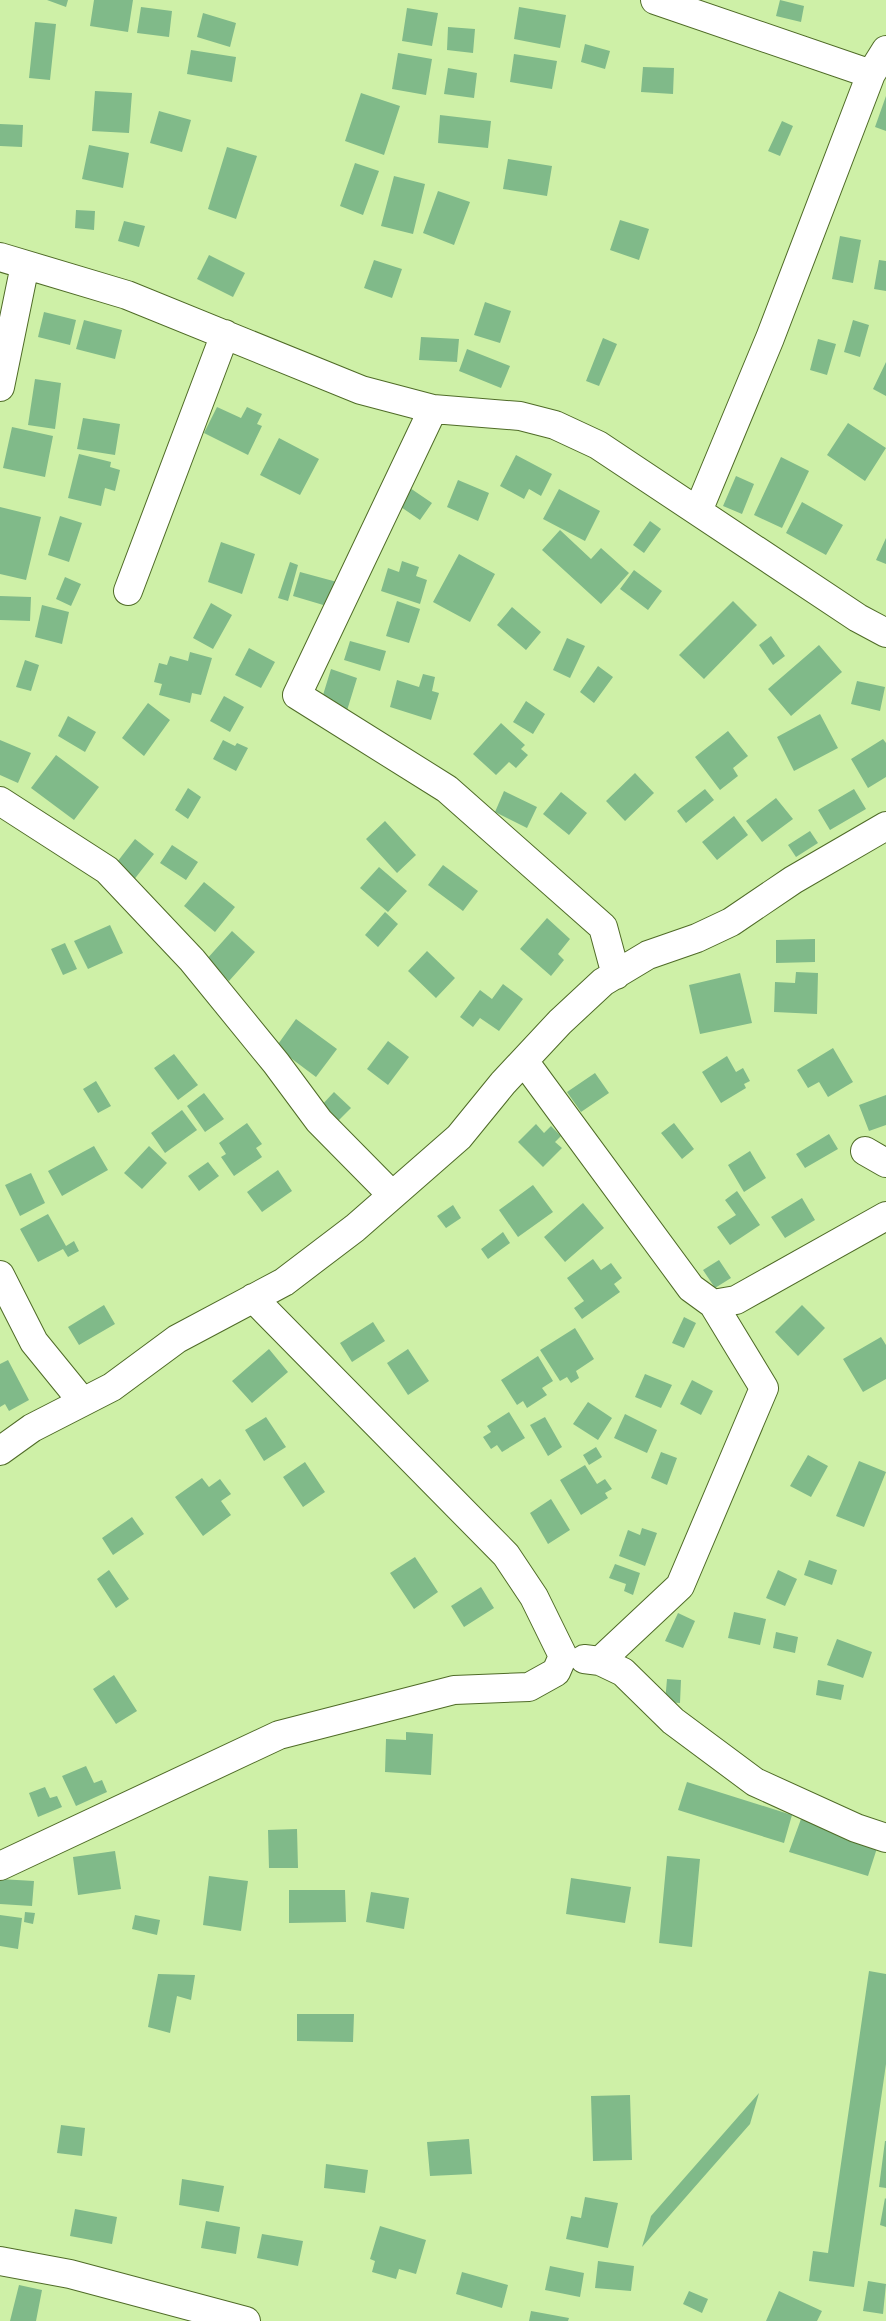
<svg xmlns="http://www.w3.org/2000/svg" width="886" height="2321" viewBox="0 0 886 2321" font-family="'Roboto Condensed',sans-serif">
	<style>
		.building { fill: #80ba89 }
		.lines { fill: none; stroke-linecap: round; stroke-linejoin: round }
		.minor-casing { stroke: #4f6b27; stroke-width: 30 }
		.minor { stroke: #fff; stroke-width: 28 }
	</style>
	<rect width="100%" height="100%" fill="#cef0a7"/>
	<path class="building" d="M47,0H68L66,7Z
		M94,0H133L128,32L90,26Z
		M780,0L804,6L801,22L776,16Z
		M141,7L172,11L169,37L137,33Z
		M519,7L566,15L560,48L514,39Z
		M407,8L438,13L432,46L402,41Z
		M203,13L236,23L230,47L197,37Z
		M35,22L56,24L50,80L29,78Z
		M448,27L475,29L473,53L447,50Z
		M585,44L610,51L605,69L581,62Z
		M191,50L236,57L232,82L187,74Z
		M398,53L432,59L426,95L392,89Z
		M514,54L557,61L552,89L510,82Z
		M643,67L674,68L673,94L641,92Z
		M448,68L477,73L474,98L444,94Z
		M95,91L132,93L129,133L92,131Z
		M361,93L400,106L384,155L345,141Z
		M886,96V131L875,127Z
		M159,111L191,120L182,152L150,143Z
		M440,115L491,121L488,148L438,143Z
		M782,121L793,126L780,156L768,151Z
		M0,124L23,125L22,147L0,146Z
		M89,145L129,153L123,188L82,179Z
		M227,147L257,156L236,219L208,209Z
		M508,159L552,166L547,196L503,189Z
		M355,163L379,171L363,215L340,206Z
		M394,176L425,184L413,234L381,226Z
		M438,191L470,202L454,245L423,233Z
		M76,210L95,211L94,230L75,228Z
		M620,220L649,229L639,260L610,250Z
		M124,221L145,226L139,247L118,241Z
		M840,236L861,240L853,283L832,279Z
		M209,255L245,273L233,297L197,279Z
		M374,260L402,269L392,298L364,288Z
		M879,260L886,261V291L874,289Z
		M485,302L511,311L500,343L474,335Z
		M44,312L76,320L70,345L38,337Z
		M84,320L122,330L115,359L76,349Z
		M853,320L869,325L860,357L844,352Z
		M421,337L459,339L457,362L419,360Z
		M603,338L617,344L599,386L586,381Z
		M818,339L836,344L827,375L810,370Z
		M467,349L510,366L501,388L459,371Z
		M886,362V396L873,389Z
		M35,379L61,383L55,429L28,425Z
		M217,407L241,418L247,407L262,414L257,424L262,426L248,455L204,433Z
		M83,418L120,424L115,455L77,449Z
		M848,423L886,448L865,481L827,455Z
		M12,427L53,436L45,477L3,468Z
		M279,438L319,459L300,495L260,475Z
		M79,454L111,462L110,467L120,470L115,491L105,488L101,506L68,498Z
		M516,455L552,474L541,496L529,489L524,499L500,486Z
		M781,457L809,471L782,528L754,515Z
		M736,476L754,484L742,514L723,506Z
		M458,480L489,493L478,521L447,507Z
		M410,488L432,503L420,520L398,505Z
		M559,489L600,511L585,541L543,519Z
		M802,502L843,525L826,555L786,533Z
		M0,507L41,517L26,580L0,574Z
		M60,516L82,523L69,562L48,555Z
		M650,521L661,529L644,553L633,545Z
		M560,530L591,559L601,548L629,573L601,604L542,550Z
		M886,538V564L876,560Z
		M221,542L255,554L242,594L208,582Z
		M459,554L495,574L470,622L433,602Z
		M402,561L419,567L416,576L427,580L420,604L381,591L388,568L399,572Z
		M290,562L298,565L288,601L278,598Z
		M634,570L662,591L648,610L620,589Z
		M300,572L337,582L330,607L293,596Z
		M65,577L81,584L71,606L56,599Z
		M0,596L31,597L30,621L0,620Z
		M397,601L420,609L409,643L386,636Z
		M733,601L757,625L704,679L679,655Z
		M211,603L232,615L213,649L193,638Z
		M42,605L69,612L62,644L35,637Z
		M512,607L541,632L526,650L497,625Z
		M771,636L785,656L773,665L759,645Z
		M567,638L585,646L570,678L553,670Z
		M350,641L386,651L380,671L344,660Z
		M819,645L842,672L791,716L768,689Z
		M249,648L275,662L261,688L235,675Z
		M190,652L212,658L201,695L192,693L190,703L159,695L162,684L154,682L159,663L167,665L170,656L188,661Z
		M25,660L39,665L31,691L16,687Z
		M598,666L613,677L594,703L580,692Z
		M331,669L357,678L345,717L319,708Z
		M423,674L435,677L432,691L439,693L431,720L390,707L397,680L419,687Z
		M857,681L885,687L880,711L851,704Z
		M224,696L244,707L230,732L210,721Z
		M526,701L545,714L533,734L513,722Z
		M148,703L170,720L144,756L122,738Z
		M820,714L838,748L794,771L777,737Z
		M68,716L96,732L85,752L58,736Z
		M501,723L525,745L521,749L528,755L516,768L509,762L496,775L473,754Z
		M728,731L748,756L733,768L738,776L720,790L695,757Z
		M883,739L886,743V777L868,788L851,759Z
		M0,740L31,753L18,783L0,775Z
		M223,740L235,746L237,743L248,748L236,771L213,759Z
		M56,755L99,787L74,820L31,788Z
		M635,773L654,793L625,821L606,801Z
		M188,788L201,797L188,819L175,810Z
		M705,789L714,800L686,823L677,811Z
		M854,789L866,809L830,830L818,810Z
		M504,791L537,807L527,828L495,812Z
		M561,792L587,813L569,835L543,814Z
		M776,798L793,819L762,842L746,821Z
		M734,816L748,835L717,860L702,842Z
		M385,821L416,855L397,873L366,839Z
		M810,831L818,843L796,857L788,845Z
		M135,839L154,854L133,881L114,866Z
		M172,845L198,862L186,880L160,863Z
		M443,865L478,891L463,911L428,885Z
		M379,867L407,891L388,912L360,888Z
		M204,882L235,907L215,932L184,906Z
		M385,912L398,924L378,947L365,935Z
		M547,918L570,939L558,954L564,960L551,976L520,949Z
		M110,925L123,953L88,969L74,941Z
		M232,931L255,952L229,981L206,960Z
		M815,939V962L776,963V940Z
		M65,943L77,969L63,975L51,949Z
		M427,951L455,978L436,998L408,971Z
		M796,972L818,973L817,1014L774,1012L775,982L795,983Z
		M740,973L752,1023L700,1034L689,985Z
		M503,984L523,999L499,1031L480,1018L473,1027L460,1017L480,990L492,999Z
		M296,1019L337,1049L316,1077L276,1047Z
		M388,1041L409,1057L388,1085L367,1069Z
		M833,1048L853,1082L828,1097L819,1082L808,1088L797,1070Z
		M174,1054L198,1085L178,1100L154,1068Z
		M727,1056L736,1072L743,1068L750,1081L744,1084L746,1088L721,1103L702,1072Z
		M595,1073L609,1093L581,1112L567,1092Z
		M96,1081L111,1106L98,1113L83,1089Z
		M334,1092L351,1108L335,1124L319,1108Z
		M204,1093L224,1119L205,1132L187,1106Z
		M886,1095V1125L869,1131L859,1105Z
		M182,1110L197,1130L165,1153L151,1133Z
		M247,1123L262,1144L256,1148L262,1157L234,1176L221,1157L226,1154L219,1143Z
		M674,1123L694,1149L682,1159L661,1133Z
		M536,1124L544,1133L551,1126L561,1136L555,1142L562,1148L543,1167L518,1142Z
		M829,1134L838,1149L805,1168L796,1154Z
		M94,1146L108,1170L62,1196L48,1171Z
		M149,1146L167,1163L142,1189L124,1173Z
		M750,1151L766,1178L744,1192L728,1165Z
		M208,1162L219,1176L199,1191L188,1176Z
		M278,1170L292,1191L262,1212L247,1192Z
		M31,1173L45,1203L20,1216L5,1185Z
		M533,1185L553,1212L518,1237L499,1210Z
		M737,1191L760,1225L730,1245L717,1227L736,1215L725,1200Z
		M802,1198L815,1220L785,1238L771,1217Z
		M583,1203L604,1228L565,1262L544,1237Z
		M453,1205L461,1218L446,1228L437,1216Z
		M48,1214L66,1246L74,1241L79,1251L68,1257L63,1249L38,1262L20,1229Z
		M503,1232L510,1243L488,1259L481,1249Z
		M593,1259L601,1270L611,1263L622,1278L614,1284L620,1292L582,1319L574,1308L584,1301L567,1278Z
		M719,1260L731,1278L715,1288L703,1270Z
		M104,1305L115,1324L79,1345L68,1327Z
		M802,1305L825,1328L798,1356L775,1332Z
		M684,1317L696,1323L684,1348L672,1343Z
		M373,1322L385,1341L352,1362L340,1343Z
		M575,1328L594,1359L576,1371L579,1378L571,1383L567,1377L560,1381L540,1350Z
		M881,1337L886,1345V1379L863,1392L843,1359Z
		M269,1349L288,1372L252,1403L232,1381Z
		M408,1349L429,1381L408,1395L387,1363Z
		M538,1356L553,1381L542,1388L547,1395L527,1408L523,1401L517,1405L501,1380Z
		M8,1360L29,1400L9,1411L5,1404L0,1407V1364Z
		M645,1374L672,1385L661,1408L635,1397Z
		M692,1380L713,1391L701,1415L680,1404Z
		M588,1402L612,1418L598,1440L573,1424Z
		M509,1412L525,1438L502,1452L497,1445L491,1449L483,1437L491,1432L487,1426Z
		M625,1414L657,1430L647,1453L614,1438Z
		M266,1417L286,1447L264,1461L245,1430Z
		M545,1417L562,1447L548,1456L530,1425Z
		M596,1447L602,1457L589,1465L583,1455Z
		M661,1452L677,1458L667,1485L651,1478Z
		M808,1455L828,1466L811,1497L790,1486Z
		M859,1461L886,1472L864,1527L836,1516Z
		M305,1462L325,1492L303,1507L283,1477Z
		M585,1465L597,1484L605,1479L612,1489L605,1493L608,1498L581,1515L560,1480Z
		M202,1478L209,1487L220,1479L231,1494L221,1501L231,1515L203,1536L175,1497Z
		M551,1499L570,1530L548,1544L530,1513Z
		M132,1517L144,1534L113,1555L102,1538Z
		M642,1528L657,1533L645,1566L619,1556L628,1530L640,1535Z
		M415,1557L438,1592L414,1609L390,1573Z
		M809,1560L837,1570L832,1585L804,1575Z
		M615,1564L640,1573L633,1595L624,1591L626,1584L609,1578Z
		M109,1570L129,1599L116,1608L97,1579Z
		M778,1570L797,1579L785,1606L766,1598Z
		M481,1587L494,1608L464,1627L451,1606Z
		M734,1612L766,1619L760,1645L728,1638Z
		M678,1613L695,1621L683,1648L665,1641Z
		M776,1632L798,1637L795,1653L773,1648Z
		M837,1639L872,1652L863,1678L827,1665Z
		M114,1675L137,1711L116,1724L93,1689Z
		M667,1679L681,1680L680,1703L665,1702Z
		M818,1680L844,1685L841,1700L816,1695Z
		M406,1732L433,1734L431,1775L385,1772L386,1739L406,1740Z
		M86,1766L94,1783L102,1780L107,1792L76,1806L62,1776Z
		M687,1782L792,1815L784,1843L678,1810Z
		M45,1787L50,1798L57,1796L62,1807L38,1817L29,1793Z
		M801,1819L878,1845L868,1876L789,1852Z
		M297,1829L298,1868H269L268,1830Z
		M115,1851L121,1889L78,1895L73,1857Z
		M667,1856L700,1859L692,1947L659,1943Z
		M209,1876L248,1881L241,1931L203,1925Z
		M571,1878L631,1887L625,1923L566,1914Z
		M0,1879L34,1881L32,1906L0,1904Z
		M289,1890H345L346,1922L289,1923Z
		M371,1892L409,1898L404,1929L366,1922Z
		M25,1912L35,1913L33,1924L24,1922Z
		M0,1915L22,1918L18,1949L0,1946Z
		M135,1915L160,1920L157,1935L132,1929Z
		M869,1971L886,1974V2064L854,2287L809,2281L813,2251L828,2253Z
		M158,1974L195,1975L191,2000L177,1996L170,2033L148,2027Z
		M297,2014H354L353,2042L297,2041Z
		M759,2093L750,2124L642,2247L651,2216Z
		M630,2095L632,2160L593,2161L591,2096Z
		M61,2125L85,2128L82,2156L57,2153Z
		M469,2139L472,2174L430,2176L427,2142Z
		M885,2141H886V2188L879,2187Z
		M326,2164L368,2170L365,2193L324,2188Z
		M182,2179L224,2186L219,2212L179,2205Z
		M585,2197L618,2203L608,2248L566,2239L571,2216L581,2218Z
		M885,2198L886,2199V2227L880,2225Z
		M75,2209L117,2217L112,2244L70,2236Z
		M206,2221L240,2227L236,2254L201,2248Z
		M380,2226L426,2240L416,2274L399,2269L396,2279L372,2272L375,2261L370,2259Z
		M262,2234L303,2241L298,2266L257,2258Z
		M598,2261L634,2266L631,2291L595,2288Z
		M550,2266L584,2273L580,2297L545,2290Z
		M462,2272L508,2285L502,2308L456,2294Z
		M868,2281L886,2284L883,2314L863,2311Z
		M19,2285L42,2290L36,2321H10Z
		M689,2291L708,2299L702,2313L683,2304Z
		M779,2291L822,2311L817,2321H766Z
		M531,2311L569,2318L568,2321H529Z"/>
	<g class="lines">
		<g class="minor-casing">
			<path id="minor" d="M655,0L871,74
				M0,257L127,295L361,390L433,409L520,416L555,425L598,445L858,618L886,633
				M0,387L25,265
				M433,409L297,695L447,789L603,927L616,975
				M698,511L770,338L871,74L886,50
				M128,591L225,334
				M0,801L107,870L192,960L276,1063L319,1121L392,1195
				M524,1061L691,1288L713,1304L736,1300L886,1216
				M865,1151L886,1163
				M0,1275L34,1342L82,1401
				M0,1451L32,1428L112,1387L177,1339L284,1282L355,1228L459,1137L503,1083L560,1022L603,982L648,955L697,938L731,922L793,880L886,826
				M584,1659L600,1661L623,1672L673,1721L755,1782L856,1828L886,1838
				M600,1661L680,1586L764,1388L713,1304
				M0,1866L279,1735L454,1690L529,1687L556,1672L563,1656L534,1597L506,1555L253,1298
				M0,2261L70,2274L246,2321"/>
		</g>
		<use href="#minor" class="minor"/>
	</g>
</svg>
